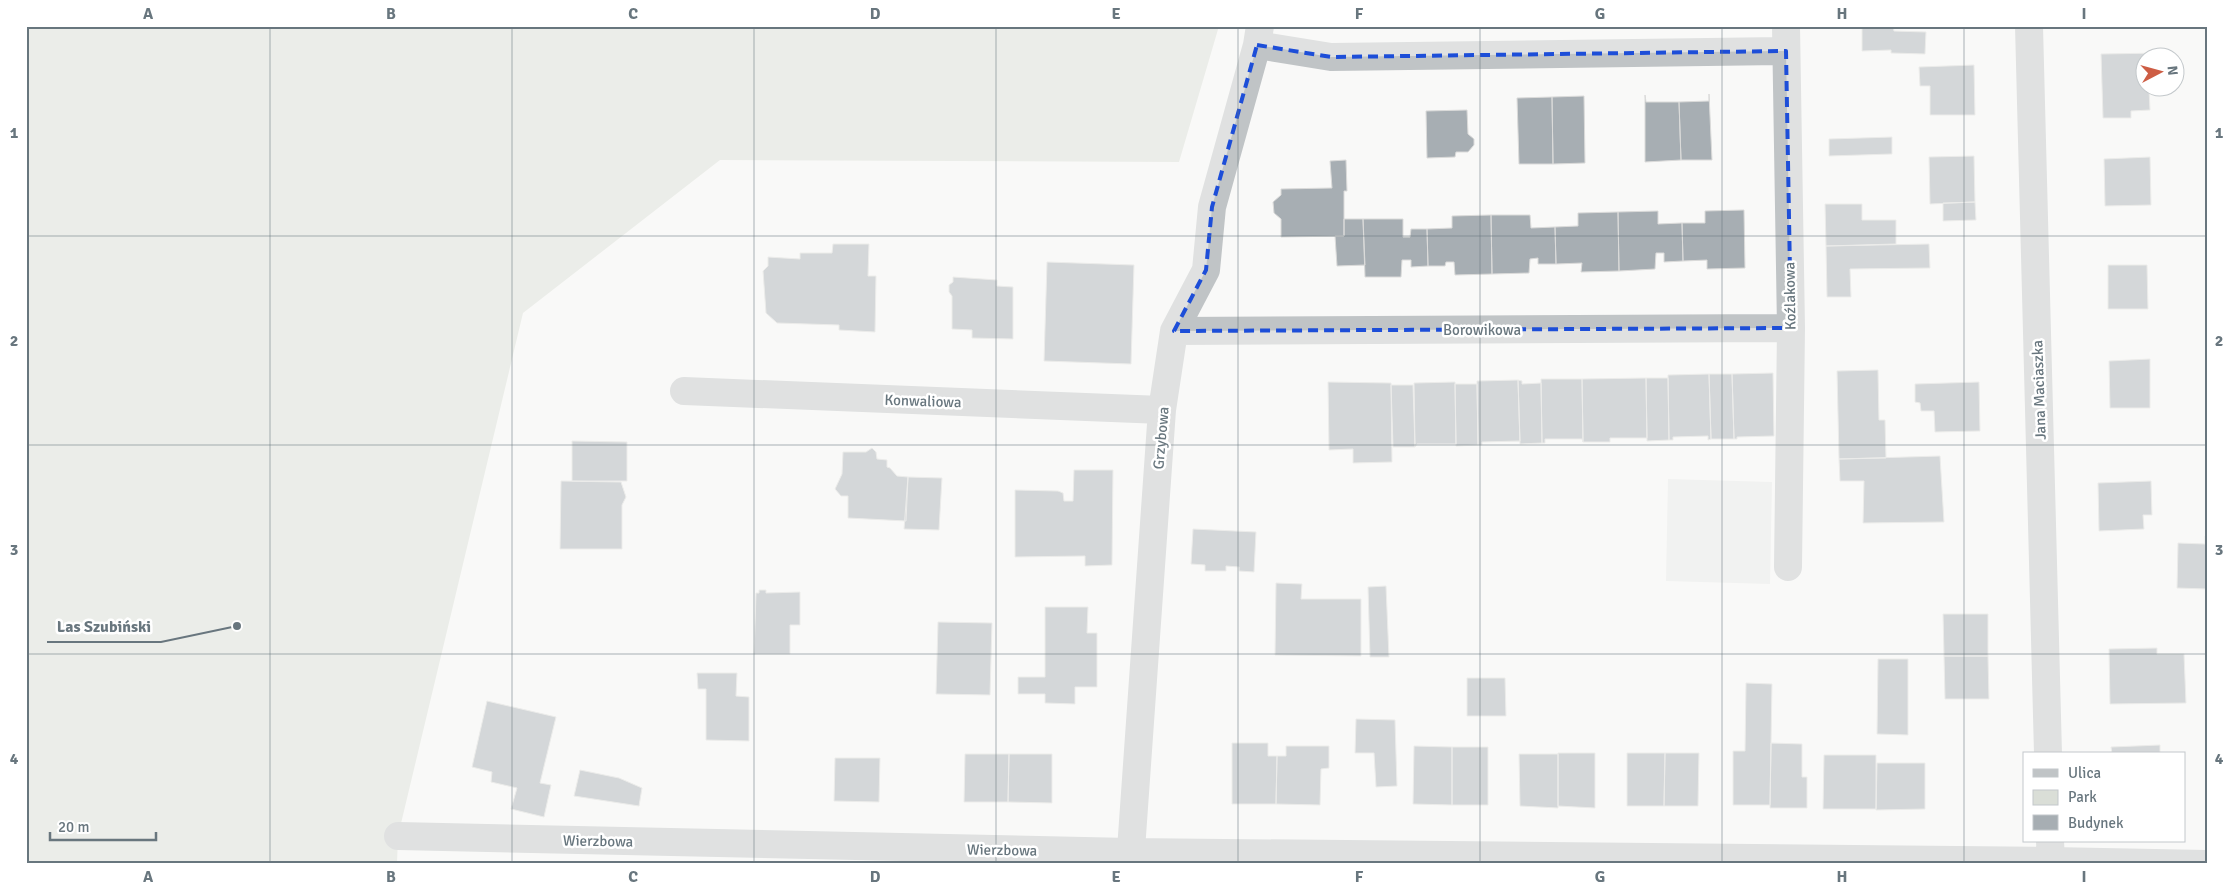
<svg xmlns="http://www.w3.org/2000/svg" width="2233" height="890" viewBox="0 0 2233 890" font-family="Signika,sans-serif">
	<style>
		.built { fill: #e7e8e8 }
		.green { fill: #daded7 }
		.building { fill: #a7aeb3; stroke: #dbdbda }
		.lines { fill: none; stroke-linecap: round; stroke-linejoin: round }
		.minor { stroke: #c0c4c6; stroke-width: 28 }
		.tertiary { stroke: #c0c4c6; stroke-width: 28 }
		.marked { fill: none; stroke: #1d4ed8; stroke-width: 4; stroke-dasharray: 10 6; stroke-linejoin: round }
		.grid { fill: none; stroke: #68767e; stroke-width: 1; stroke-opacity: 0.55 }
		.labels { text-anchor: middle; stroke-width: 5; stroke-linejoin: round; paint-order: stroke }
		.street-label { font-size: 15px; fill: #68767e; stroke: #fff }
		.leader { fill: none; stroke: #68767e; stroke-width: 2 }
		.callout-dot { fill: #68767e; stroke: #fff; stroke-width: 2 }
		.callout-label { font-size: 16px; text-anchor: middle; font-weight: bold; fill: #68767e; stroke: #fff; stroke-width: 5; stroke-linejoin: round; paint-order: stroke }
		.neatline { fill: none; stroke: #68767e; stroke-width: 2 }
		.grid-label { font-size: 16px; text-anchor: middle; font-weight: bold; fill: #68767e }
	</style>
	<rect width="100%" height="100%" fill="#f9f9f8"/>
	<path class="built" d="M1668,479L1772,482L1770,584L1666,581Z"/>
	<path class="green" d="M26,26H1219L1179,162L720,160L523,313L398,836L397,864H26Z"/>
	<path class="building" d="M1862,26H1893L1894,31L1926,32L1925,54L1891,53V50L1862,51Z
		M2160,53V58H2146V88H2149L2150,110L2131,111V118H2103L2101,54Z
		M1974,65L1975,115H1930V86H1920L1919,67Z
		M1709,94L1712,160H1681L1679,102L1709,101Z
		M1645,95L1646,102H1679L1681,160L1645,162Z
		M1584,96L1585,163L1553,164L1552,97Z
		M1552,97L1553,164H1519L1517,98Z
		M1467,110L1468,134L1474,139V145L1468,152H1456L1455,157L1427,158L1426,111Z
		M1892,137V154L1829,156V139Z
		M1974,156L1975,202L1930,204L1929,157Z
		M2150,157L2151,205L2105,206L2104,159Z
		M1346,160L1347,191H1344V236L1281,237V219L1274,213L1273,202L1281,195V189L1332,188L1330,161Z
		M1975,202L1976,220L1943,221V203Z
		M1825,204H1862V220H1896V244L1826,246Z
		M1744,210L1745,268L1707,269V260L1683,261L1682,223H1705V211Z
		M1658,211V224L1682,223L1683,261L1664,262V253H1656L1655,269L1619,271L1618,212Z
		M1618,212L1619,271L1581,272L1582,263L1556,264L1555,227L1578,226V213Z
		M1491,215L1492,274L1455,275L1454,262H1446L1445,266H1428L1427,229L1452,228V216Z
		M1491,215H1530L1531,228L1555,227L1556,264H1538V258L1530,259L1529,273L1492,274Z
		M1344,219H1363L1365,265L1337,266L1335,236H1344Z
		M1363,219H1403V237H1410L1411,229H1427L1428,266L1411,267V260H1402L1401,277H1365Z
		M833,244H869L868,276H876L875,332L839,330V325L777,323L766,313L763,271L768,266V257L800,259V253H832Z
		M1929,244L1930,268L1850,269L1851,297H1827L1826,246Z
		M1047,262L1134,265L1131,364L1044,361Z
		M2108,265H2147L2148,309H2108Z
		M953,277L997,280V286L1013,287V339L972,338V330L952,329V296L949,292V285L953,282Z
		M2150,359V408H2110L2109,361Z
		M1878,370L1879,420H1885L1886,458L1839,459L1837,371Z
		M1773,373L1774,436L1737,437V439H1734L1732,374Z
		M1709,374H1732L1734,439H1711Z
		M1709,374L1711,439L1708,440V436L1673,437V440H1669L1668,375Z
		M1646,378H1668L1669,440L1647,441Z
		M1646,378L1647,438H1610V442H1583L1582,379Z
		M1541,379H1582L1583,442L1582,439H1545V443H1542Z
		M1518,380L1522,381V384L1541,383L1542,443L1520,444Z
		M1518,380L1520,441L1482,442V445H1478L1477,381Z
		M1328,382L1391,383L1392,462L1353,463V449L1329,450Z
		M1455,382L1456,444H1417L1415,447L1414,383Z
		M1979,382L1980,431L1935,432L1934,411H1921L1920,403L1915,402V384Z
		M1455,384H1477L1478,445L1456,446Z
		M1391,385H1413L1415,447H1393Z
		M572,441L627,442V481H572Z
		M872,448L876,452L877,459L887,460V467L890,468L897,476L908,477L906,521L848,518V496H841L835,489L842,474L843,452H866Z
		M1940,456L1944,522L1863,523L1864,481H1840L1839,459Z
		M1074,470H1113L1112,565L1085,566V556L1015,557V490L1058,491L1063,493L1064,501H1073Z
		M908,477L942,478L939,530L904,529Z
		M561,481L621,482L626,497L622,505V549H560Z
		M2151,481L2152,515H2143L2144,529L2099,531L2098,483Z
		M1193,529L1256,532L1254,572L1239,571V567L1226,566V571H1205V565L1191,564Z
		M2205,536H2207V589L2177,588L2178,543L2205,544Z
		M1276,583L1302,584L1301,599H1361V656L1275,655Z
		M1386,586L1389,657H1370L1368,587Z
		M759,590H766V593L800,592V625H790V654H754L756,593H759Z
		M1045,607H1088L1087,633H1097V687H1075V704L1045,703V694H1018V677H1045Z
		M1943,614H1988V656H1944Z
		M938,622L992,623L990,695L936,694Z
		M2157,648V654H2184L2186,703L2110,704L2109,649Z
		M1944,656H1988L1989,699H1945Z
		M1878,659H1908V735L1877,734Z
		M697,673H737L736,696L749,697V741L706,740V689H698Z
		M1467,678H1505L1506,716H1467Z
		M1746,683L1772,684L1770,805H1733V751H1745Z
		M487,701L556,717L540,783L551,785L544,817L511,809L517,788L491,782L492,772L472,767Z
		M1356,719L1395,720L1397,786L1376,787L1374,753H1355Z
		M1232,743H1268V756H1277L1276,804H1232Z
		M1771,743L1802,744V777H1807V808H1770Z
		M2160,745V754H2112L2111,747Z
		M1286,746H1329V768L1321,769L1320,805L1276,804L1277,756H1286Z
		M1414,746L1452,747V805L1413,804Z
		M1452,747H1488V805H1452Z
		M1558,753H1595V808L1558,806Z
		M1627,753H1665L1664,806H1627Z
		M1665,753H1699L1698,806H1664Z
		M965,754H1009L1008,802H964Z
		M1009,754H1052V803L1008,802Z
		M1519,754H1558V808L1520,806Z
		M1824,755H1876V809H1823Z
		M835,758H880L879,802L834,801Z
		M1877,763H1925V809L1876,810Z
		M580,770L619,778L642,788L639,806L574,796Z"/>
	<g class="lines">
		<path class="minor" d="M1786,26L1791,328L1788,567
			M2029,26L2048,754
			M1257,45L1331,57L1786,51
			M1174,331L1791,328
			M684,391L1162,410
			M398,836L1130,852L2051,861L2050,841
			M1130,864L1162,410L1174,331L1206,270L1212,207L1257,45L1260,26"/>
		<path class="tertiary" d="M2051,864V861L2207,864"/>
	</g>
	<path d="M0 0H2233V890H0ZM1257,45L1331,57L1786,51L1791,328L1174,331L1206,270L1212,207Z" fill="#f9f9f8" fill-opacity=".55" fill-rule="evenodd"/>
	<path class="marked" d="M1257,45L1331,57L1786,51L1791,328L1174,331L1206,270L1212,207Z"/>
	<path class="grid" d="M270,26V864M512,26V864M754,26V864M996,26V864M1238,26V864M1480,26V864M1722,26V864M1964,26V864M26,236H2207M26,445H2207M26,654H2207"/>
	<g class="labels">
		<g class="street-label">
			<text transform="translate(1790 296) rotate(-91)" y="5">Koźlakowa</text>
			<text x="1482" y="335">Borowikowa</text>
			<text transform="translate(2039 390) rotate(-92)" y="5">Jana Maciaszka</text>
			<text transform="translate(923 401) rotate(2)" y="5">Konwaliowa</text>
			<text transform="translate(1161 438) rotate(-85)" y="5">Grzybowa</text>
			<text transform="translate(598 841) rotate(1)" y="5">Wierzbowa</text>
			<text transform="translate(1002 850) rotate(1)" y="5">Wierzbowa</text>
		</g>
	</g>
	<path class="leader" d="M237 626L161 642H47"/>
	<circle class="callout-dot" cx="237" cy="626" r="5"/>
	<g class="callout-label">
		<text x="104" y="632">Las Szubiński</text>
	</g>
	<rect width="2233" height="890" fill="none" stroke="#ffffff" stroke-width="55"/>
	<rect x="2023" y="752" width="162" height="90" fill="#ffffff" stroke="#c3c8cb"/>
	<rect x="2033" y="769" width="25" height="8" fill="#c0c4c6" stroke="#c3c8cb"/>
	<text x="2068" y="778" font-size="15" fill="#68767e">Ulica</text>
	<rect x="2033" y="790" width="25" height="15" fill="#daded7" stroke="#c3c8cb"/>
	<text x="2068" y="802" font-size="15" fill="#68767e">Park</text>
	<rect x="2033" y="815" width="25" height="15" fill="#a7aeb3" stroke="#c3c8cb"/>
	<text x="2068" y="828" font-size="15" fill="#68767e">Budynek</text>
	<g transform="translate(2160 72) rotate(84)"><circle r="24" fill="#ffffff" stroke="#c3c8cb"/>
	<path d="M0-4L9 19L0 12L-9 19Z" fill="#cd5d44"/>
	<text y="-8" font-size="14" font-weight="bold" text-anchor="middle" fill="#68767e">N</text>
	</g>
	<path d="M50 832v8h106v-8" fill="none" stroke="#68767e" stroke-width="2.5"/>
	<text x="58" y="832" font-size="15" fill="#68767e" stroke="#ffffff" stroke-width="4" paint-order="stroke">20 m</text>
	<rect x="28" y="28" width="2178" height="834" class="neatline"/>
	<g class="grid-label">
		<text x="148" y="19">A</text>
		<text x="391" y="19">B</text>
		<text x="633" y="19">C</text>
		<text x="875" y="19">D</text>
		<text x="1116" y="19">E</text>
		<text x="1359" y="19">F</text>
		<text x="1600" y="19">G</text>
		<text x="1842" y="19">H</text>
		<text x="2084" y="19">I</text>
		<text x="14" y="138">1</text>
		<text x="2219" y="138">1</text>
		<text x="14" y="346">2</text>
		<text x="2219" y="346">2</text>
		<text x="14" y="555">3</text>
		<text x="2219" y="555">3</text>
		<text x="14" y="764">4</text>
		<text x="2219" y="764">4</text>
		<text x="148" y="882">A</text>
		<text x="391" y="882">B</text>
		<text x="633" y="882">C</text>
		<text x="875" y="882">D</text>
		<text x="1116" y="882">E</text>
		<text x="1359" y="882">F</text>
		<text x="1600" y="882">G</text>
		<text x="1842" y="882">H</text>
		<text x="2084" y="882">I</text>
	</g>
</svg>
